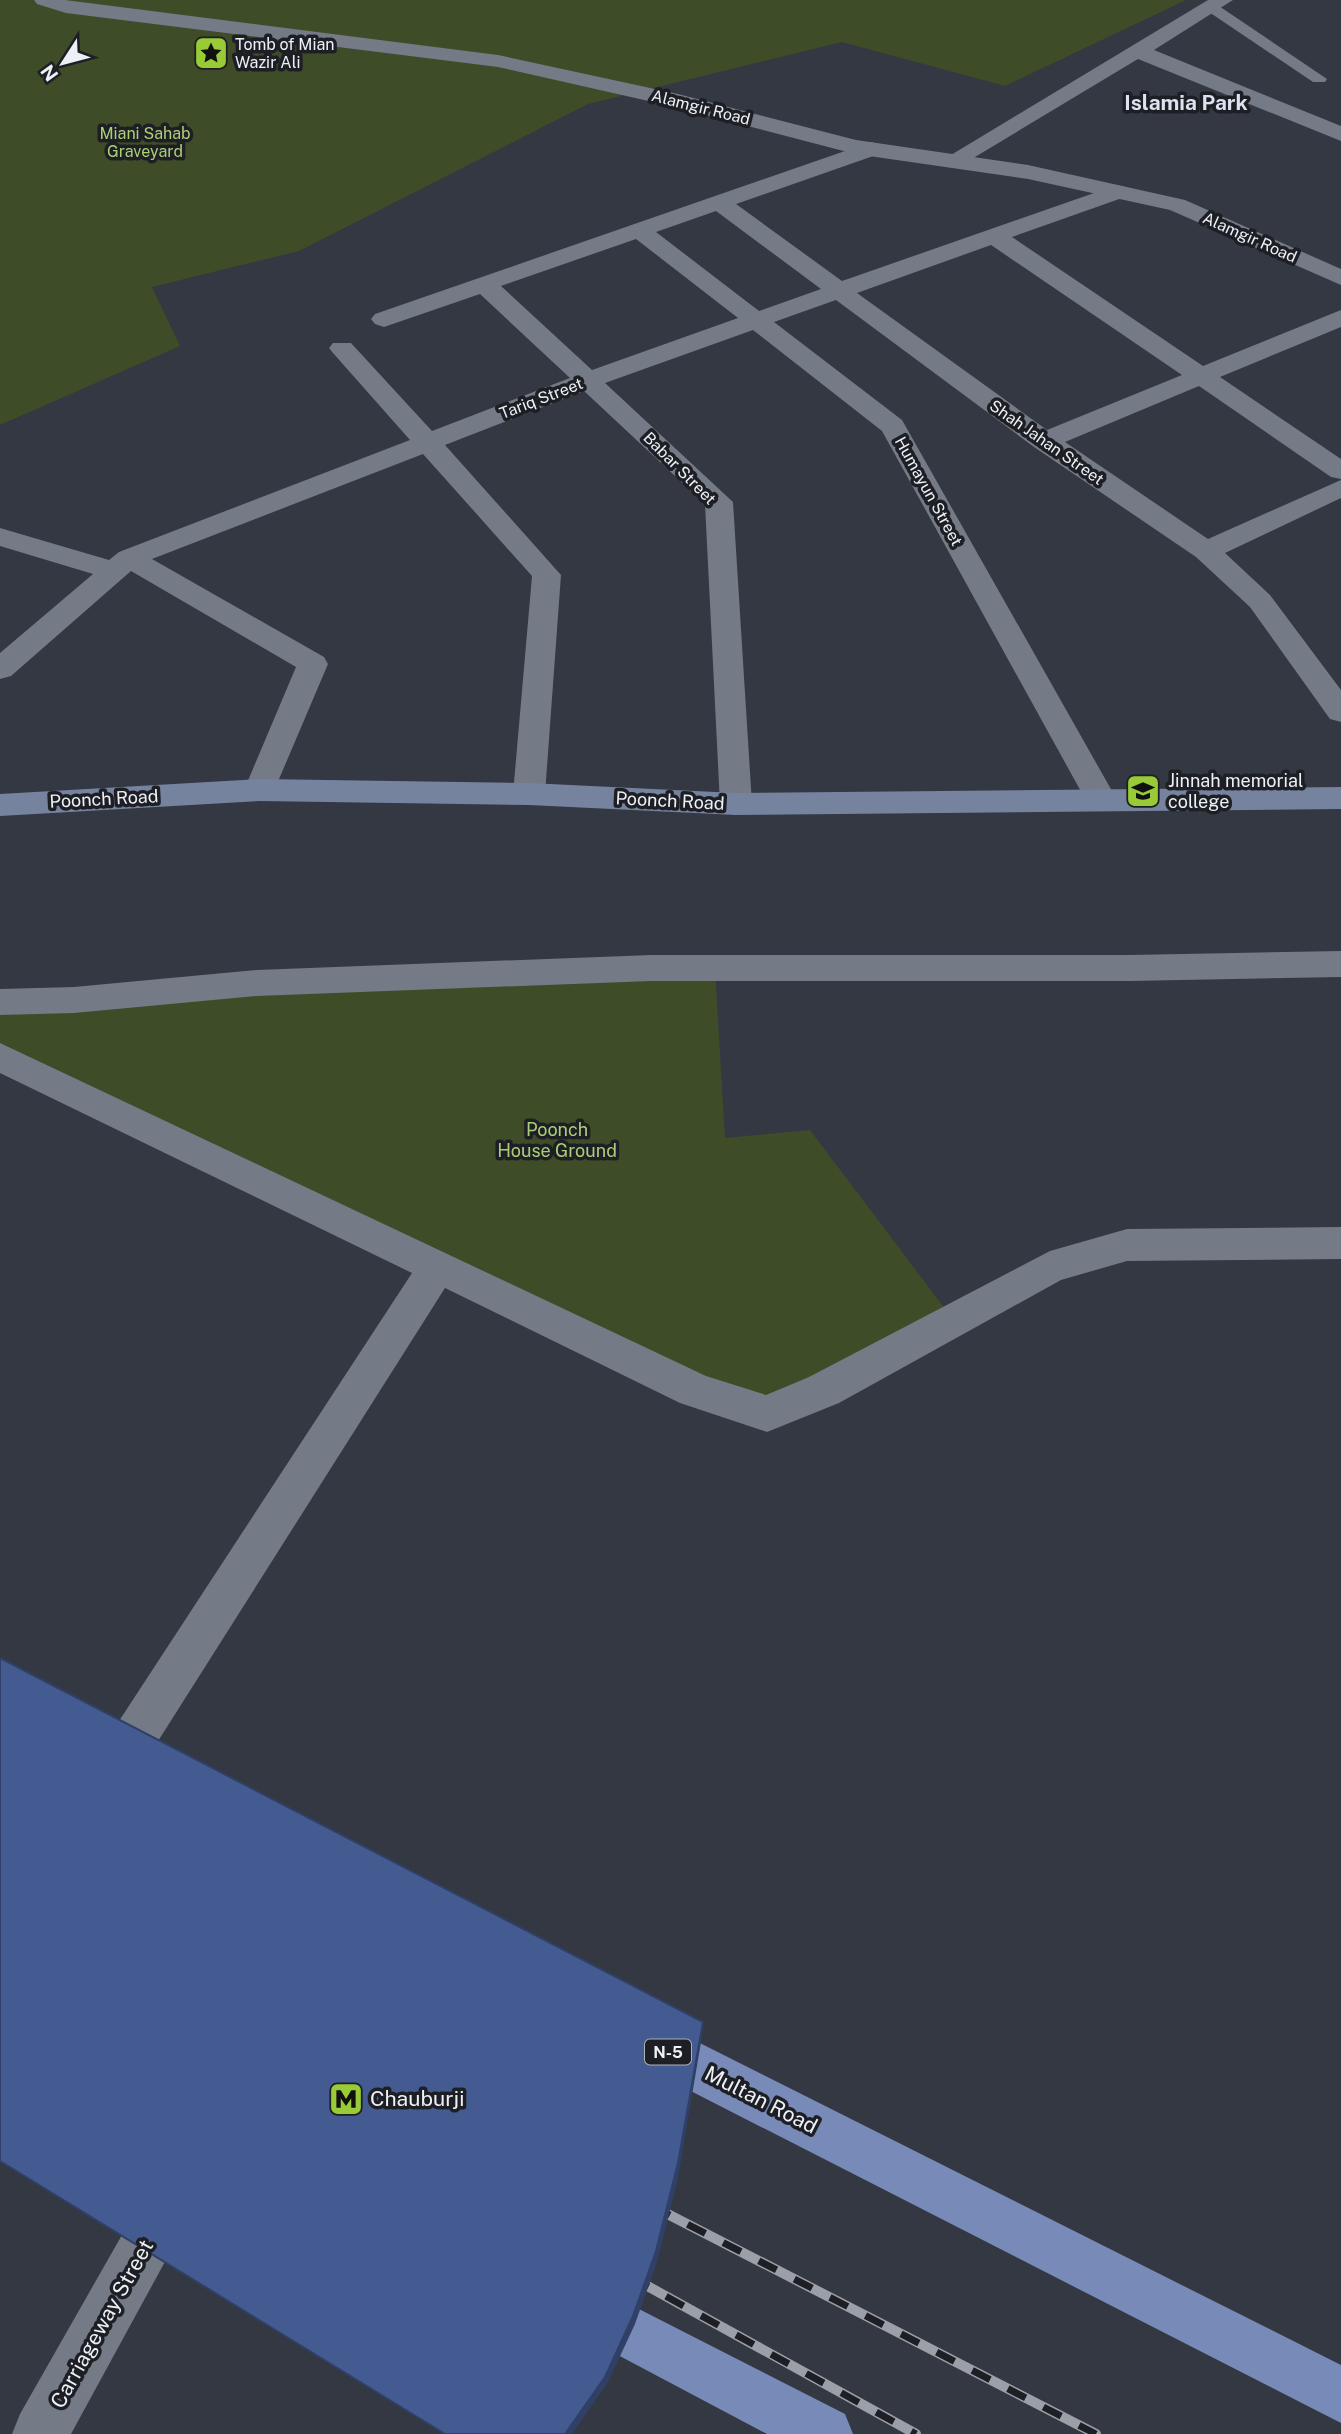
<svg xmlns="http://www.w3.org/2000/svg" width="1341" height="2434" viewBox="0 0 1341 2434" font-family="'Public Sans',sans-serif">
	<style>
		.green { fill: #3e4c28 }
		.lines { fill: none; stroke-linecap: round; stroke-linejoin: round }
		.service { fill: #747a86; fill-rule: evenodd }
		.minor { fill: #747a86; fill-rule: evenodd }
		.tertiary { fill: #747a86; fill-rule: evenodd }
		.secondary { fill: #76839f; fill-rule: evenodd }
		.primary { fill: #788bb8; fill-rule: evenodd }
		.rail-casing { stroke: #9b9fa8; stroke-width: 10 }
		.rail { stroke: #1d1f24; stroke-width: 7; stroke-dasharray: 20; stroke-linecap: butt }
		.shaded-wall { fill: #304066 }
		.building { fill: #445b91; stroke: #304066; stroke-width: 2 }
		.labels { text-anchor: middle; stroke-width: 7; stroke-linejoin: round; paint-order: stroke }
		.far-poi-label { font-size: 16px; fill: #ecf0f7; stroke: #1d1f24; text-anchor: start }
		.far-street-label { font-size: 16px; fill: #ecf0f7; stroke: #1d1f24 }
		.far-park-label { font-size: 16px; fill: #abcf76; stroke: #1d1f24 }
		.shield { fill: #1d1f24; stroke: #aeb1b8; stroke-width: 2 }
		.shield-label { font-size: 16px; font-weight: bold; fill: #ecf0f7 }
		.poi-label { font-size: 18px; fill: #ecf0f7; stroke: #1d1f24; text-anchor: start }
		.street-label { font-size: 18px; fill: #ecf0f7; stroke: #1d1f24 }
		.park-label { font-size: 18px; fill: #abcf76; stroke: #1d1f24 }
		.far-district-label { font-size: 21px; font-weight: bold; fill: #dce2f0; stroke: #1d1f24 }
		.near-poi-label { font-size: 21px; fill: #ecf0f7; stroke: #1d1f24; text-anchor: start }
		.near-street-label { font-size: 21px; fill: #ecf0f7; stroke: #1d1f24 }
	</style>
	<rect width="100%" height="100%" fill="#333843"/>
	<path class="green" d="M0,0H1186L1005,86L842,42L588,104L299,251L152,287L180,346L0,425Z
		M715,968L725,1138L810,1130L952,1318L767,1414L0,1057V1002Z"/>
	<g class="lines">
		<path class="service" d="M1211,3L1216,4L1327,79L1325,82H1313L1206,10L1204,7Z"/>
		<path class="minor" d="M1208,0H1233L1154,50L1341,126V141L1138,59L960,166H944L941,161Z
			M871,142L879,144L882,149L879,154L736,204L842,281L1117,185L1125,187L1129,192L1125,197L1012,237L1203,366L1341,310V327L1220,377L1341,459V479L1331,477L1199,386L1065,442L1208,539L1341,480V498L1225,553L1270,595L1341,690V722L1330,719L1250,607L1196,557L1034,447L836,300L774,322L902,420L1116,798L1111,806L1100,809L1089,806L882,431L753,330L605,383L733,502L752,804L747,812L736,815L725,812L720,804L705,504L584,391L445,445L561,575L545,794L540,802L529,805L518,802L513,794L532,576L423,454L152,559L324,657L328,664L271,798L260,801L249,798L244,790L296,667L131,571L11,676L0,679V653L93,574L0,546V528L109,560L119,552L410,440L333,353L329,348L333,343H351L432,431L570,378L480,294L384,327L375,324L371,319L375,314ZM716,211L821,289L759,311L656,232ZM636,239L738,318L592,370L501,286ZM991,245L1182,375L1047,430L857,293Z
			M1341,951V977L1130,981H651L257,996L74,1013L0,1015V989L74,987L257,970L651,955H1130Z
			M0,1043L706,1376L766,1395L809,1377L1050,1251L1127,1229L1341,1227V1259L1127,1261L1061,1280L839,1403L767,1432L680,1403L445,1288L134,1779L118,1786L102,1779L95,1763L102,1747L412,1273L0,1073Z
			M170,2176L189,2184L197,2203L71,2434H12L20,2414L151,2184Z"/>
		<path class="tertiary" d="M34,0H65L498,55L678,94L856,140L1028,165L1185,200L1341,269V285L1170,210L1028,179L855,154L675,107L498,67L66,13L37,4Z"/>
		<path class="secondary" d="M260,779L529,783L736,793L1341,787V809L736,815L529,805L260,801L0,816V794Z"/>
		<path class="primary" d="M652,2019L1341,2365V2423L634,2062L627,2044L634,2026Z
			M584,2281L845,2414L853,2434H767L565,2327L557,2308L565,2289Z"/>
		<g class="rail-casing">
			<path id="rail" d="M652,2206L1096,2434
				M631,2277L916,2434"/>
		</g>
		<use href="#rail" class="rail"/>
	</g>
	<path class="shaded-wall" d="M703,2022L701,2042L678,2178L657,2262L635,2324L608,2382L572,2434H565Z"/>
	<path class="building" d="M0,1658L703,2022L678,2163L656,2251L633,2316L605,2377L565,2434H445L0,2161Z"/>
	<defs>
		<g id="sight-square" transform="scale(1.75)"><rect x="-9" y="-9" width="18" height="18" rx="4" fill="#99cb36" stroke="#1d1f24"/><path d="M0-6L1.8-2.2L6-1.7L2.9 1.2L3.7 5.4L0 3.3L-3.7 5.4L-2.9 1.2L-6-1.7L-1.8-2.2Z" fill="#111"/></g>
		<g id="university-square" transform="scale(1.75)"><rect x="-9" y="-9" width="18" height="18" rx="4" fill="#99cb36" stroke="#1d1f24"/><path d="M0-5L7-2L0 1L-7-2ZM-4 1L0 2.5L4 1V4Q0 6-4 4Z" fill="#111"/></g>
		<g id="metro-square" transform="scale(1.75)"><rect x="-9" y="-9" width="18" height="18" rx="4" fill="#99cb36" stroke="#1d1f24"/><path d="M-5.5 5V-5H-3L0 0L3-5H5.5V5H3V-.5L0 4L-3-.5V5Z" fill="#111"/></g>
	</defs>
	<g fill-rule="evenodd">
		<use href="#sight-square" x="211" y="53"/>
		<use href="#university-square" x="1143" y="791"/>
		<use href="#metro-square" x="346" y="2099"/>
	</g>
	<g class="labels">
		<g class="far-poi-label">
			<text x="235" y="50">Tomb of Mian<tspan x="235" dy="18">Wazir Ali</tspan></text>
		</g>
		<g class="far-street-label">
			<text transform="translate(701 107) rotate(14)" y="6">Alamgir Road</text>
			<text transform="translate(1250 237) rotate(24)" y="6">Alamgir Road</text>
			<text transform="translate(541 398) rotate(-21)" y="6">Tariq Street</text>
			<text transform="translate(1047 442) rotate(35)" y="6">Shah Jahan Street</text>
			<text transform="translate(680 468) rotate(45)" y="6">Babar Street</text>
			<text transform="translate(929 491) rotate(61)" y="6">Humayun Street</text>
		</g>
		<g class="far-park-label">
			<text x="145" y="139">Miani Sahab<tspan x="145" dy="18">Graveyard</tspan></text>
		</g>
		<rect class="shield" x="645" y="2039.5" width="46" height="25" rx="5"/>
		<g class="shield-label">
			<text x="668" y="2058">N-5</text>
		</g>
		<g class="poi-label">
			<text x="1168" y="787">Jinnah memorial<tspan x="1168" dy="21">college</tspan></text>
		</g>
		<g class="street-label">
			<text transform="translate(104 799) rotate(-3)" y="6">Poonch Road</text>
			<text transform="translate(670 801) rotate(3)" y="6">Poonch Road</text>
		</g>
		<g class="park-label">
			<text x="557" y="1136">Poonch<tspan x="557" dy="21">House Ground</tspan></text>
		</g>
		<g class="far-district-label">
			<text x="1186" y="110">Islamia Park</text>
		</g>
		<g class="near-poi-label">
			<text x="370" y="2106">Chauburji</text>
		</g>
		<g class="near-street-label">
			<text transform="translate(761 2100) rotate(27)" y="7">Multan Road</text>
			<text transform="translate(102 2324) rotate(-61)" y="7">Carriageway Street</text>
		</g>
	</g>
	<g transform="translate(63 63) rotate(234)" stroke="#1d1f24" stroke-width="5" paint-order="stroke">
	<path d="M0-5L12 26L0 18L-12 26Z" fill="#ecf0f7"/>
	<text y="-10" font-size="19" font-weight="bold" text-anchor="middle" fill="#ecf0f7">N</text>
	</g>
</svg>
